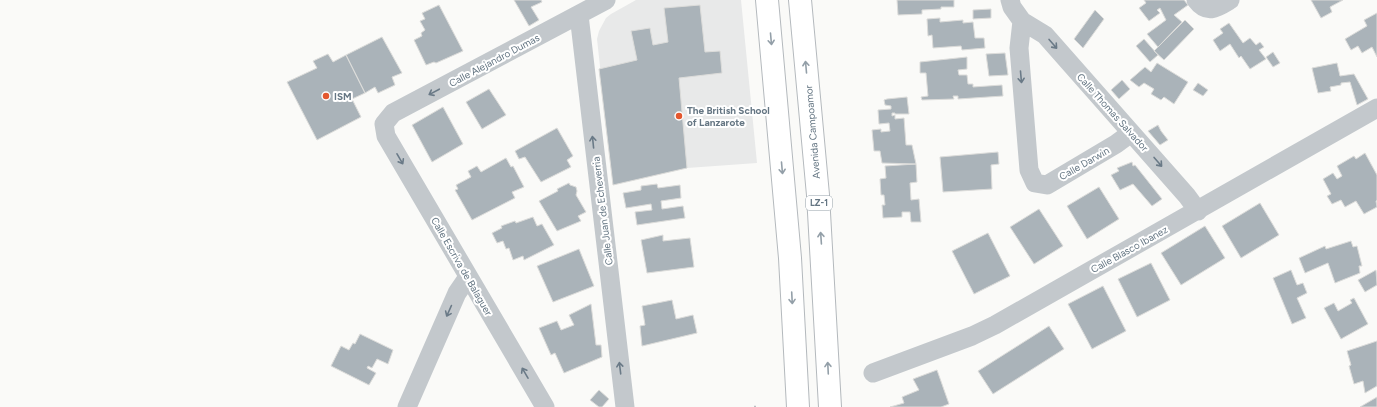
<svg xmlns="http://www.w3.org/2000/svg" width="1377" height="407" viewBox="0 0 1377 407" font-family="Figtree,sans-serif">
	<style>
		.built { fill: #e8e9e9 }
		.building { fill: #aab3b9; stroke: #dcdcda }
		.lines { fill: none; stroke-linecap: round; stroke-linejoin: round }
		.trunk-casing { stroke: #b4b9bd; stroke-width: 24 }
		.path { stroke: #bbbfc2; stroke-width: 2.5; stroke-dasharray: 2 2; stroke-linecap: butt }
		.minor { stroke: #c3c8cc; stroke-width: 19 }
		.trunk { stroke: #fff; stroke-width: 22 }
		.oneway { stroke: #939fa8 }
		.oneway2 { stroke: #6a7a87 }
		.poi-dot { fill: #e4572e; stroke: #fff; stroke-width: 1.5 }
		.labels { text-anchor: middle; stroke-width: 4; stroke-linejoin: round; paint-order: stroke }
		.shield { fill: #fff; stroke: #939fa8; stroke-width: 1 }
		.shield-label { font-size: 9px; font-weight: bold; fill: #657683 }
		.street-label { font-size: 10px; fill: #657683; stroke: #fff }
		.poi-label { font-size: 10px; font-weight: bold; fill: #657683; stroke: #fff; text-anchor: start }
	</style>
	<rect width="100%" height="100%" fill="#fafaf8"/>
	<path class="built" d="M636,0H741L757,163L687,168L613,185L597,39L599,31L606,18L611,14Z"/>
	<path class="building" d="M514,0H541L542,2L531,7L539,20L529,26Z
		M897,0H954V7H941V9L922,10V14L898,15Z
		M1144,0H1184L1188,5L1174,15L1182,22L1158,47L1147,34L1166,20L1160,8L1157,10L1160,13L1149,21L1139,8L1146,3Z
		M1311,0H1343L1330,7L1332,12L1321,18Z
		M439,5L463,51L436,63L434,62L426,65L414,40L422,36L421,33L425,30L420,21L425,19L422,13Z
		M700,5L705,52L720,51L722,73L679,78L687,168L613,185L599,69L637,60L631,31L650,28L653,45L668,42L664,8Z
		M991,9V18L973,19V10Z
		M1095,10L1104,19L1083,48L1074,39Z
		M1377,13V57L1372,47L1362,53L1358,46L1351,50L1345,39L1367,26L1364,20Z
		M940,18V22L963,20V23L973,22L975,38H984L985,48L962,50L961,46L933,48L932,35L928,36L927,19Z
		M1185,20L1194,29L1164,60L1154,51Z
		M1229,23L1243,43L1250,38L1256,45L1260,42L1264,47L1259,50L1266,59L1250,69L1241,56L1239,58L1230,44L1220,51L1213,40L1223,33L1220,29Z
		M382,37L402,73L392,77L395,85L378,93L375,87L365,93L346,55Z
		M1144,39L1158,55L1150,62L1136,46Z
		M1273,52L1280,63L1273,67L1266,57Z
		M1005,53L1008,75L989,76L986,54Z
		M328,54L333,62L346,55L365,93L352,99L361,117L317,140L287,82L317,68L313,61Z
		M967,57V69L958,70L959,75H967L968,84H973V87L1002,85L1003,96L958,99V96H953L954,99L922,100L921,97L928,96L926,73H920V62Z
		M1157,63L1188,82L1174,104L1164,97L1161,100L1151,94L1154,89L1144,83L1139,87L1130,80L1145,67L1151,72Z
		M1337,63L1340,76L1354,74L1368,99L1357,105L1350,82L1341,83V85L1330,87L1331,91L1318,93L1312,68Z
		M1122,80L1130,89L1119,99L1111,90Z
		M1198,83L1208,90L1203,96L1193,90Z
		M489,89L506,115L482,129L466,102Z
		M907,97L909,114H895V113H892V116L895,115V119L904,118L906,145H912L916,164L882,163L880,151H874L872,130L881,129V132L890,131L889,123L879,124L878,110L891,109V106L885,105L884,100L887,99Z
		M443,107L463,144L432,162L412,125Z
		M1158,125L1161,131L1168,140L1160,145L1148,131Z
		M557,128L573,156L567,160L571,167L541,182L525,157L519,159L515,151Z
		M998,152L999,164L991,165L992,189L943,192L940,157Z
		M1365,153L1377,175V200L1376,201L1377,207L1364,214L1356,201L1345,207L1341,200L1332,204L1327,196L1331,194L1323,179L1333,173L1337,179L1342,176L1337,166L1354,156L1356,159Z
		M506,158L511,167L513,166L524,187L512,192L515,198L472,220L455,190L458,189L456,185L471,177L468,171L477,166L481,172Z
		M1132,162L1133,166L1135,165L1162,199L1152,206L1133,184L1120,190L1111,175L1119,171L1117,168Z
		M916,164L917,182L910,183L911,200L919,199L921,222H911L910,212H902V217L883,218L882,205H885L884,195H881L880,179L886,178L885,166Z
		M569,183L570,185L576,187L577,191L576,195L586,212L578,216L581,221L557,231L539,201L558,191L557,189Z
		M657,184L658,188L680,185L681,198L661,201L662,209L683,206L685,218L637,225L635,212L652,210L651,204L626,208L623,193L641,190V186Z
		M1099,187L1119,219L1087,239L1067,206Z
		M1260,203L1279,235L1241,258L1222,226Z
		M1039,209L1063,246L1034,264L1010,227Z
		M533,217L537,226L542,224L554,245L524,260L523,256L513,260L509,248L506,249L503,241L497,243L492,233L502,228L501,226L515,221L516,223Z
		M1205,226L1225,258L1181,285L1161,253Z
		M988,233L1010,276L974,294L952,251Z
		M663,235V241L690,238L694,267L647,273L641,240Z
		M1351,241L1353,247L1357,246L1362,266H1359L1360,273L1335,283L1328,263L1305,273L1299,258L1325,246L1326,249Z
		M579,249L594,286L553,302L537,266Z
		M1151,263L1170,300L1137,317L1118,279Z
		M1291,270L1297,285L1303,283L1307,293L1297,298L1306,318L1292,324L1273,278Z
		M1376,270L1377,285L1365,292L1358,280Z
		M1103,286L1126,331L1092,349L1068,304Z
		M1354,298L1368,324L1341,339L1324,308L1334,303L1338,311L1352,303L1350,300Z
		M672,300L676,319L693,315L697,333L642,346L640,326L645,325L642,306Z
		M591,304L596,345H601L602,357L564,373L555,353L551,355L539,328L557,321L561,330L574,325L569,315Z
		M1049,326L1064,349L993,394L978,371Z
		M360,334L393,350L388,364L377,359L372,368L368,366L367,368L376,373L369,385L331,366L341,346L349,350L353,343L355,344Z
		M1377,341V386L1365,393L1363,381L1354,384L1349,366L1351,365L1347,351Z
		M937,370L949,404L941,407H890L904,403L902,397L919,390L913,379Z
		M599,390L609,399L602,407H599L590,400Z
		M1377,397V407H1360Z"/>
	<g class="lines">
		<g class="trunk-casing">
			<path id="trunk" d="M767,0L790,258L798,407
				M800,0L818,195L830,407"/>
		</g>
		<path class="path" d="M754,407H757"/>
		<path class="minor" d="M1010,0L1012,7L1022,21L1019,48L1029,170L1035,183L1047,185L1116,144L1131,133
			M1196,0C1207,15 1217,8 1230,0
			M579,15L625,407
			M1022,21L1045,35L1187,196L1198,211
			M873,373L972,336L995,325L1377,108
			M407,407L457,293L468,277
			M545,407L386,136L384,124L393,113L606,0"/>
		<use href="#trunk" class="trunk"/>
	</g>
	<defs><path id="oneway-shaft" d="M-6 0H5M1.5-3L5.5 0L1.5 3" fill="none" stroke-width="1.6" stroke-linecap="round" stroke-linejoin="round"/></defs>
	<g class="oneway">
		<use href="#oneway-shaft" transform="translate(771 39) rotate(85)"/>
		<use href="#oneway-shaft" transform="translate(806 67) rotate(-95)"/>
		<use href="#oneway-shaft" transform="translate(782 168) rotate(85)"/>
		<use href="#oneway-shaft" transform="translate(821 238) rotate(-94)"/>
		<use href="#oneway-shaft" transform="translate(792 298) rotate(87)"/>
		<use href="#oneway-shaft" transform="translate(828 368) rotate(-93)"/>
	</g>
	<g class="oneway2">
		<use href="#oneway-shaft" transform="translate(1053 44) rotate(49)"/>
		<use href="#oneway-shaft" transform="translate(1021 77) rotate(85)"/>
		<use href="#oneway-shaft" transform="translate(434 92) rotate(152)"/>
		<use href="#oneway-shaft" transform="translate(593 142) rotate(-96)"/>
		<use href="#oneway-shaft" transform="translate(400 159) rotate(60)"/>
		<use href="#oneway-shaft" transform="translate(1158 162) rotate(49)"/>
		<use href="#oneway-shaft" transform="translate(449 311) rotate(114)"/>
		<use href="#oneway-shaft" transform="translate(620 368) rotate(-97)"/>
		<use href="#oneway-shaft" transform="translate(525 373) rotate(-120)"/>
	</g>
	<g class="poi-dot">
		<circle cx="326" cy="96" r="4"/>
		<circle cx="679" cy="116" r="4"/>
	</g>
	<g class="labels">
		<rect class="shield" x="806" y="196" width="26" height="14" rx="3"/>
		<g class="shield-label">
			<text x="819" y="206">LZ-1</text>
		</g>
		<g class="street-label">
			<text transform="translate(494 60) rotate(-28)" y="4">Calle Alejandro Dumas</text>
			<text transform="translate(1113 112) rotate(48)" y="4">Calle Thomas Salvador</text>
			<text transform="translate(812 132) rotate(-95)" y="4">Avenida Campoamor</text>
			<text transform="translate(1084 163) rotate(-30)" y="4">Calle Darwin</text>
			<text transform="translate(602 211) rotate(-97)" y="4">Calle Juan de Echeverria</text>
			<text transform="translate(1129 249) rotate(-29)" y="4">Calle Blasco Ibanez</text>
			<text transform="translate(462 266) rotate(60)" y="4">Calle Escriva de Balaguer</text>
		</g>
		<g class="poi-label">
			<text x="334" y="100">ISM</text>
			<text x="687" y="114">The British School<tspan x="687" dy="12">of Lanzarote</tspan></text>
		</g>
	</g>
</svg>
